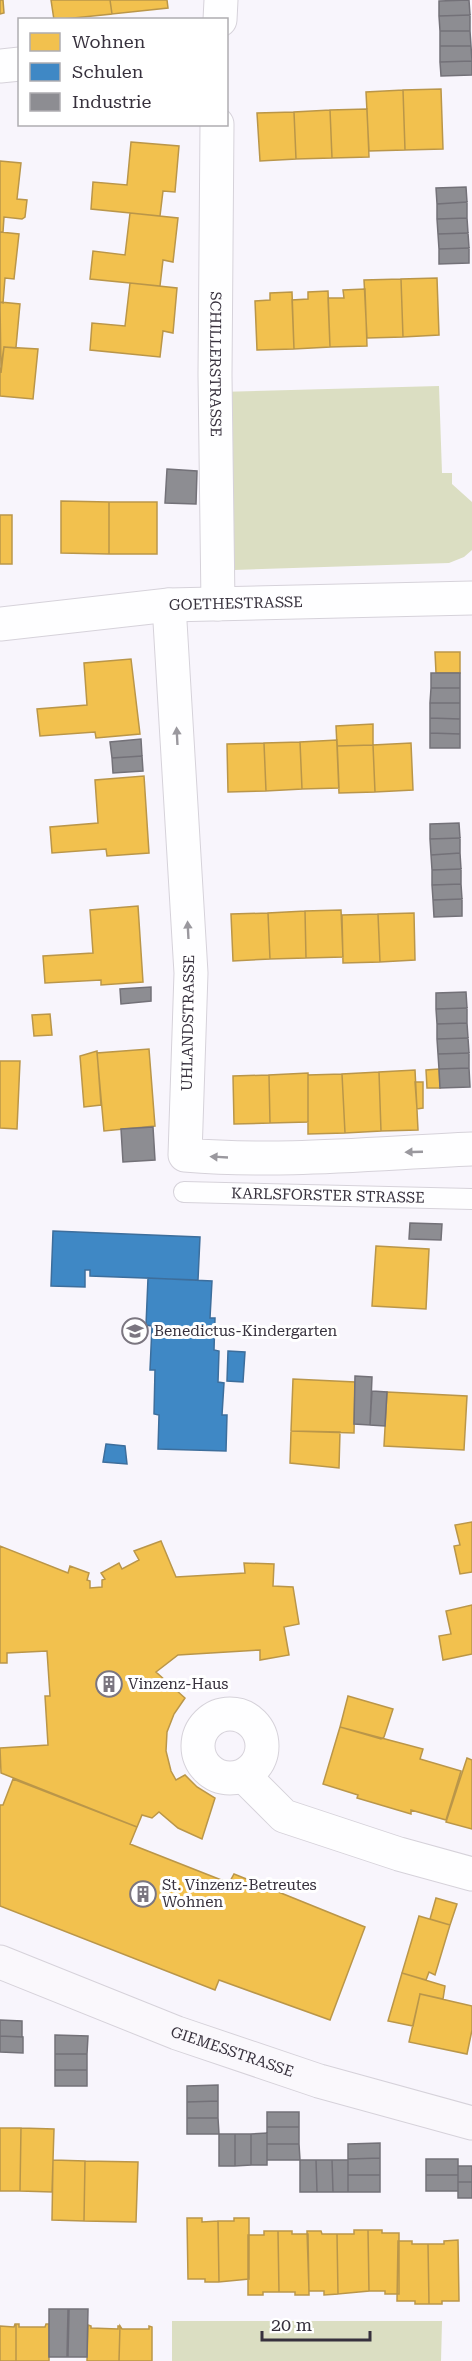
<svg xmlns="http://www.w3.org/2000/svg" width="472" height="2361" viewBox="0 0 472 2361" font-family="'Roboto Serif',serif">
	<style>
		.green { fill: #dbdec2 }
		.homes { fill: #f2c14e; stroke: #ba9649; stroke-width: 1.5 }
		.schools { fill: #3f88c5; stroke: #3d6e9c; stroke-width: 1.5 }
		.industry { fill: #8d8d92; stroke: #737178; stroke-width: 1.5 }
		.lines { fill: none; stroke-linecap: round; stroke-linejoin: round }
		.lane-casing { stroke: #d6d2da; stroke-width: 22 }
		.street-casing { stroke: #d6d2da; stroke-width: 35 }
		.secondary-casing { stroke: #d6d2da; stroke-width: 35 }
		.lane { stroke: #fefeff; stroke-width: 20 }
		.street { stroke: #fefeff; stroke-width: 33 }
		.secondary { stroke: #faf8fc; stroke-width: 33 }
		.oneway { fill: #9a989e }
		.labels { text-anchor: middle; stroke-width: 6; stroke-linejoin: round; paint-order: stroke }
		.street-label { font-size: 15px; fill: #37313d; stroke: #fff }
		.poi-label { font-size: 15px; fill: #37313d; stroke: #fff; text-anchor: start }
	</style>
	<rect width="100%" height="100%" fill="#f8f5fc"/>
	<path class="green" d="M439,386L442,473H452V484L472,502V550L464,557L449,563L234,570L219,392Z
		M172,2321H442L441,2361H172Z"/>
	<path class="homes" d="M0,0H3L4,13L0,14Z
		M51,0H110L112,14L54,20Z
		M110,0H167L168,8L112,14Z
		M441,89L443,149L405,150L403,90Z
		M403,90L405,150L369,151L366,92Z
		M367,109L369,157L332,158L330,110Z
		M330,110L332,158L296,159L294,112Z
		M294,112L296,159L260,161L257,113Z
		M131,142L179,146L175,192L163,191L160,216L91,209L93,182L127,185Z
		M0,161L21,163L17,199L27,200L25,217L22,219L4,217L3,232H0Z
		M130,213L178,218L173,262L163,260L160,286L90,279L93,251L125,255Z
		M0,232L19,234L14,279L5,278L3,303L0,302Z
		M437,278L439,335L403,337L401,279Z
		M401,279L403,337L367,338L364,280Z
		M130,283L177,288L173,333L163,331L160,357L90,350L92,323L125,326Z
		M365,289L367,346L330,347L328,298H344L343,290Z
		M328,291L330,347L294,349L292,300L308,299V292Z
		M292,292L294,349L257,350L255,301L270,300V293Z
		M0,302L20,304L16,347L15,348L4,347L1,373Z
		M4,347L38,349L33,399L0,396V373Z
		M61,501L109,502V554L61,553Z
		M109,502H157V554H109Z
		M0,515H12V564H0Z
		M435,652H460V673H436Z
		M131,659L140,734L96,738L95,732L40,736L37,709L87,705L84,663Z
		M373,724V745L337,746L336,726Z
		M337,740L339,788L302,789L300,742Z
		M300,742L302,789L266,791L264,743Z
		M264,743L266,791L228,792L227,744Z
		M411,743L413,790L375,792L373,745Z
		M373,745L375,792L339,793L337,746Z
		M144,776L149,853L107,856L106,849L52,853L50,827L98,823L95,780Z
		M138,906L143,982L101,985V980L45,983L43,956L93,953L90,910Z
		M341,910L343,957L306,958L305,911Z
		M305,911L306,958L270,959L268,913Z
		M268,913L270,959L233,961L231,914Z
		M414,913L415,960L380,962L378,914Z
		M378,914L380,962L343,963L342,915Z
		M50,1014L52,1035L34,1036L32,1015Z
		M149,1049L155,1126L104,1131L97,1053Z
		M97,1051L101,1105L84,1107L80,1056Z
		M0,1061H20L17,1129L0,1128Z
		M439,1069L440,1088H427L426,1070Z
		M415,1070L418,1130L381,1131L379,1072Z
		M379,1072L381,1131L345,1133L342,1074Z
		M308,1073V1122L270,1123L269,1075Z
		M342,1074L345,1133L308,1134V1075Z
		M269,1075L270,1123L234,1124L233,1076Z
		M415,1082H423V1108L417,1109Z
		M376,1246L429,1249L426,1309L372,1306Z
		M293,1379L355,1382L354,1433L291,1431Z
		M387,1392L467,1396L464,1450L384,1446Z
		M291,1431L340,1432L339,1468L290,1463Z
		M472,1522V1572L460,1574L454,1546L460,1545L455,1525Z
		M161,1541L176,1577L245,1573L244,1563L274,1564L273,1586L293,1587L299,1624L284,1627L289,1655L260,1660V1650L178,1655L156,1672L185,1698L174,1714L167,1732L166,1751L171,1771L176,1780L185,1775L197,1787L215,1798L202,1839L178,1828L159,1812L152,1818L142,1815L137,1827L1,1773L0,1748L48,1745L45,1696H50L47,1651L7,1653V1663H0V1546L68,1573L70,1566L89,1573L87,1580L90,1581V1588L102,1587V1580L105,1579L101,1573L119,1563L122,1569L139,1560L134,1551Z
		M472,1605V1654L443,1660L439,1636L451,1634L446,1611Z
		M348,1696L393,1709L384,1737L381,1739L340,1727Z
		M340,1727L423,1749L420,1759L461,1771L446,1820L411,1810V1814L357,1798L358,1795L323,1784Z
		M467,1758L472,1760V1829L446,1822Z
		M13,1779L137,1827L130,1844L229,1883L234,1874L365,1927L330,2020L219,1980L215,1990L0,1906V1805H3Z
		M436,1898L457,1904L450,1925L430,1919Z
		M419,1916L450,1925L435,1975L429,1972L426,1980L402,1973Z
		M402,1973L445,1986L443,1999L420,1994L413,2026L388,2021Z
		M420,1994L472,2006V2030L467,2054L409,2042Z
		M0,2128H21L20,2191H0Z
		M21,2128L54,2129L52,2192L20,2191Z
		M53,2160L85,2161L84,2221L52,2220Z
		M85,2161L138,2162L136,2222L84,2221Z
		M187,2218H202V2222L218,2221L219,2282H205V2279H188Z
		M234,2218H249V2279L219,2282L218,2221H234Z
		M354,2230H368L369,2291L338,2294L337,2234H354Z
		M368,2230H382V2233H399V2294H385V2291H369Z
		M264,2231H278L279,2292H263V2295H248V2235H264Z
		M278,2231H292V2234H308L309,2295H295V2292H279Z
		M307,2231H321L322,2234H337L338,2294L324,2295V2291H309Z
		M458,2240L459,2301H442V2304H429L428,2244H444V2241Z
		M398,2241H412V2244H428L429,2304H415V2301H397Z
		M15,2324H16V2361H0V2326L14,2327Z
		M16,2324H19V2327H45L46,2324H49V2361H16Z
		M88,2325L91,2326V2328L118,2329V2326H120L119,2361H87Z
		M120,2326L122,2329H149V2326L152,2327V2361H119Z"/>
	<path class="schools" d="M53,1231L200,1237L198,1280L90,1276V1270H85V1287L51,1286Z
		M148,1278L212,1281L210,1318H215L214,1350L219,1351L218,1382L224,1383L222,1415H227L226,1451L158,1449L159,1415L154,1414L155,1370H150L152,1326L146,1325Z
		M228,1351L245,1352L243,1382L227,1381Z
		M106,1444L125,1446L127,1464L103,1462Z"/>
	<path class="industry" d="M469,0L470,15L439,16V1Z
		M470,15V31H440L439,16Z
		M440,31H470L471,46H440Z
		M440,46H471L472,61L440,62Z
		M472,61V75L441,76L440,62Z
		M466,187L467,202L437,204L436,188Z
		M467,202V218L437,219V204Z
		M467,218L468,233L438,234L437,219Z
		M468,233L469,248L439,249L438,234Z
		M469,248V263L439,264V249Z
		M167,469L197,471L196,504L165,503Z
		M431,673H460V688H431Z
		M431,688H460V703H430Z
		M430,703H460V719L430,718Z
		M430,718L460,719V734L430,733Z
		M430,733L460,734V748H430Z
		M141,739L142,756L112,758L110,742Z
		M142,756L143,771L113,773L112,758Z
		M459,823L460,838L430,839V824Z
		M460,838V853L431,855L430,839Z
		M460,853L461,869L432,870L431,855Z
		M461,869V884L432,885V870Z
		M461,884L462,899L433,900L432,885Z
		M462,899V916L434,917L433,900Z
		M151,987V1001L121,1004L120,989Z
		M466,992L467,1008L436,1009V993Z
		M467,1008V1023L437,1024L436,1009Z
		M467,1023L468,1038L437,1039V1024Z
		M468,1038L469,1053L438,1054L437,1039Z
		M469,1053V1068L439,1069L438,1054Z
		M469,1068L470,1087L440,1088L439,1069Z
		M153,1127L155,1160L123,1162L121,1129Z
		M410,1223L442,1224L441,1240L409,1239Z
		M355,1376L372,1377L370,1425L354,1424Z
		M372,1391L387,1392L385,1426L370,1425Z
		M0,2020L22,2021V2037L0,2036Z
		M55,2035L88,2036L87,2054H55Z
		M0,2036L23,2037V2053L0,2052Z
		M55,2054H87V2070H55Z
		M55,2070H87V2086H55Z
		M218,2085V2101L187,2102V2086Z
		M218,2101V2118H187V2102Z
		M267,2112H299V2127H267Z
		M187,2118H218L219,2134H187Z
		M267,2127H299V2144H267Z
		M267,2133V2165H251V2134Z
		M219,2134H235V2166H219Z
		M235,2134H251V2165L235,2166Z
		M380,2143V2158L348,2159V2144Z
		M267,2144H299L300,2160H267Z
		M380,2158V2175H348V2159Z
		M426,2159H458V2175H426Z
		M300,2160H316L317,2192H300Z
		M316,2160H332L333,2192H317Z
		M332,2160H348V2192H333Z
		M458,2166H472V2182H458Z
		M348,2175H380V2192H348Z
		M426,2175H458V2191H426Z
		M458,2182H472V2198H458Z
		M49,2309H68L67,2357H49Z
		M69,2309H88L87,2357H68Z"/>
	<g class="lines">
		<g class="lane-casing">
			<g id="lane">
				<path id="s1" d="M184,1192L472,1199"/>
			</g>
		</g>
		<g class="street-casing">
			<g id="street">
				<path d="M220,20L221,0"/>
				<path d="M0,66L20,64"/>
				<path id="s2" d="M217,124L215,375L218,604"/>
				<path d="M169,605L191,973L185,1155C280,1163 377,1153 472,1149"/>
				<path id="s3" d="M0,624L169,605L472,598"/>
				<circle cx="230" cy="1746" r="32"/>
				<path d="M244,1776L284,1816L399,1854L472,1874"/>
			</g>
		</g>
		<g class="secondary-casing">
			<g id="secondary">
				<path id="s4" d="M0,1962L177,2033L319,2081L472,2123"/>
			</g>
		</g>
		<use href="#lane" class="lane"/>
		<use href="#street" class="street"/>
		<use href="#secondary" class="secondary"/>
	</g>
	<defs><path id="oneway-solid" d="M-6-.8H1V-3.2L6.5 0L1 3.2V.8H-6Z" transform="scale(1.5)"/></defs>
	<g class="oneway">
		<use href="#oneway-solid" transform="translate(177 736) rotate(-93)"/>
		<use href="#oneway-solid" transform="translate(188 930) rotate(-93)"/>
		<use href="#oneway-solid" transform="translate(414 1152) rotate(178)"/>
		<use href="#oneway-solid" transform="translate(219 1157) rotate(-177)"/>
	</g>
	<defs>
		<g id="school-ring" transform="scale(1.35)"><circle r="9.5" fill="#fff" stroke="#7b7680" stroke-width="1.5"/><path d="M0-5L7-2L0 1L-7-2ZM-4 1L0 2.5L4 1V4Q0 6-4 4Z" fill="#7b7680"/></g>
		<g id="building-ring" transform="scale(1.35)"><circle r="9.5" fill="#fff" stroke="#7b7680" stroke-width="1.5"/><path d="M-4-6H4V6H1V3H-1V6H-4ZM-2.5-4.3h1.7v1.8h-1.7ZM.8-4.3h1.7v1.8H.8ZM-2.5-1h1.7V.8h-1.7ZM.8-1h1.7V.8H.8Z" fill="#7b7680"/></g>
	</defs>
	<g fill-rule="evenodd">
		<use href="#school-ring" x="135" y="1331"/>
		<use href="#building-ring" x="109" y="1684"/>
		<use href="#building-ring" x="143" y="1894"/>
	</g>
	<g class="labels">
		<g class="street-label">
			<text dy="5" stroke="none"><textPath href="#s2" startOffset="240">SCHILLERSTRASSE</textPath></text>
			<text dy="5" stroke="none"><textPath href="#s3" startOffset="237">GOETHESTRASSE</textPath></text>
			<text transform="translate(188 1023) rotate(-89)" y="5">UHLANDSTRASSE</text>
			<text dy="5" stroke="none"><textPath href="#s1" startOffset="144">KARLSFORSTER STRASSE</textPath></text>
			<text dy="5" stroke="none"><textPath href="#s4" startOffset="249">GIEMESSTRASSE</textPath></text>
		</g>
		<g class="poi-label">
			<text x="154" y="1336">Benedictus-Kindergarten</text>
			<text x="128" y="1689">Vinzenz-Haus</text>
			<text x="162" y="1890">St. Vinzenz-Betreutes<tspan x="162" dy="17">Wohnen</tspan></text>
		</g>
	</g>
	<rect x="18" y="18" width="210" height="108" fill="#ffffff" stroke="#afadb1" stroke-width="1.5"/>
	<rect x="30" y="33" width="30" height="18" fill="#f2c14e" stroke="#afadb1" stroke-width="1.5"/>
	<text x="72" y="48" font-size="18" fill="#37313d">Wohnen</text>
	<rect x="30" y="63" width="30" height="18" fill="#3f88c5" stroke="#afadb1" stroke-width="1.5"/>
	<text x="72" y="78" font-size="18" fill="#37313d">Schulen</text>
	<rect x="30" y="93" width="30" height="18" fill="#8d8d92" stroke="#afadb1" stroke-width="1.5"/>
	<text x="72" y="108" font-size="18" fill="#37313d">Industrie</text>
	<path d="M262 2331v9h108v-9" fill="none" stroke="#37313d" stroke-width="3"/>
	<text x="271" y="2331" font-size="18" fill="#37313d" stroke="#ffffff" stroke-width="4.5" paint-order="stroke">20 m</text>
</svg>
